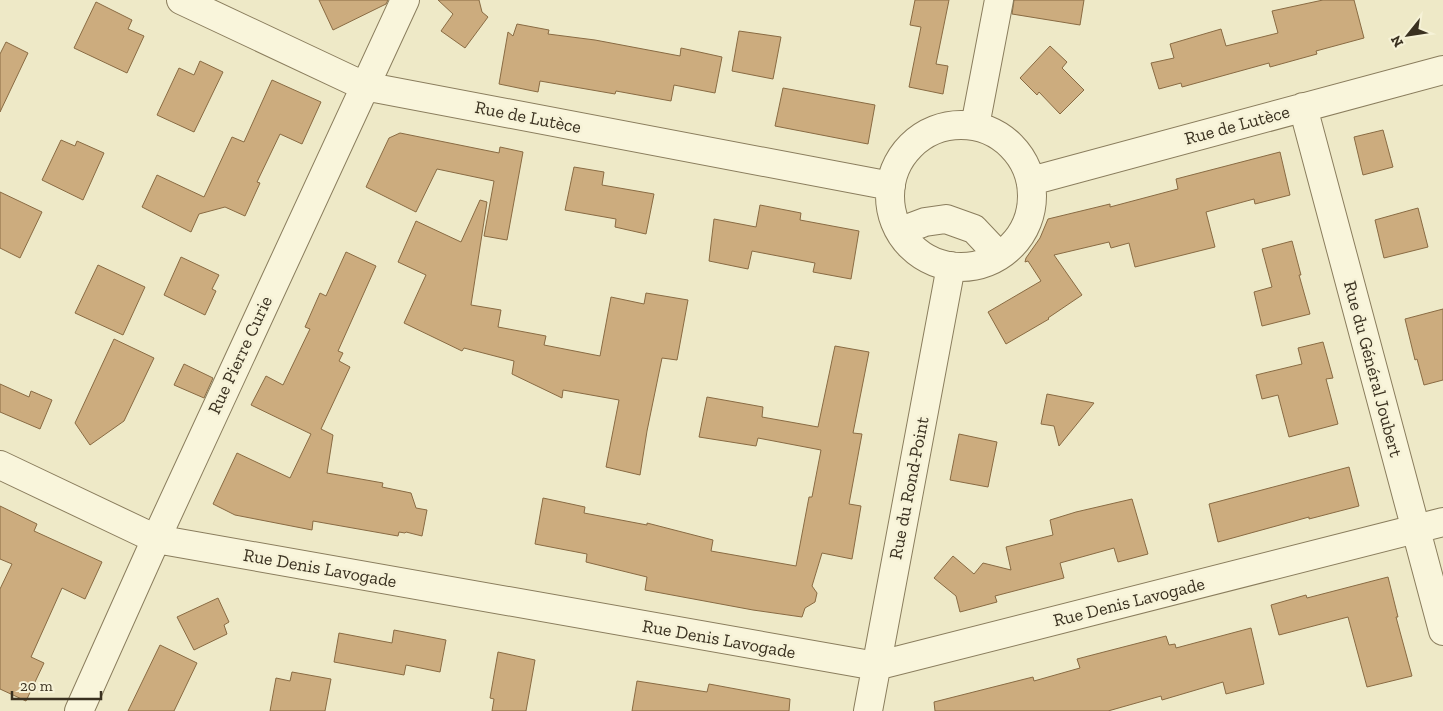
<svg xmlns="http://www.w3.org/2000/svg" width="1443" height="711" viewBox="0 0 1443 711" font-family="'Zilla Slab',serif">
	<style>
		.building { fill: #ccac7e; stroke: #896b43 }
		.lines { fill: none; stroke-linecap: round; stroke-linejoin: round }
		.minor-casing { stroke: #8a7d5d; stroke-width: 30 }
		.minor { stroke: #f9f5db; stroke-width: 28 }
		.labels { text-anchor: middle; stroke-width: 5; stroke-linejoin: round; paint-order: stroke }
		.street-label { font-size: 18px; fill: #3a3120; stroke: #f6f2d7 }
	</style>
	<rect width="100%" height="100%" fill="#eee9c7"/>
	<path class="building" d="M319,0H388L386,4L333,30Z
		M438,0H479L482,12L488,17L465,48L441,31L453,14Z
		M915,0H949L936,64L948,66L943,94L909,87L921,27L910,25Z
		M1014,0H1084L1080,25L1012,14Z
		M1323,0H1354L1364,38L1316,51L1317,54L1270,67L1269,63L1182,87L1181,83L1159,89L1151,63L1174,58L1170,44L1221,29L1226,46L1278,33L1272,11Z
		M96,2L132,20L128,29L144,36L127,73L74,48Z
		M517,24L549,30L548,34L595,40L680,56L681,48L722,57L715,93L674,85L671,101L616,91L615,94L540,81L538,92L499,84L508,32L513,36Z
		M739,31L781,37L773,79L732,71Z
		M6,42L28,53L0,112V54Z
		M1050,46L1067,62L1062,68L1084,90L1060,114L1039,92L1037,95L1020,78Z
		M200,61L223,72L194,132L157,115L179,68L194,75Z
		M272,80L321,102L302,144L280,134L257,182L260,183L245,216L225,207L199,214L191,232L142,207L157,175L204,197L232,137L244,142Z
		M783,88L875,105L868,144L775,126Z
		M1383,130L1393,167L1363,175L1354,137Z
		M400,133L499,153L500,147L523,152L507,240L484,236L494,181L437,169L416,212L366,187L389,138Z
		M61,140L75,146L77,141L104,153L83,200L42,180Z
		M1280,152L1290,195L1255,204L1254,199L1206,212L1215,247L1135,267L1129,243L1111,248L1109,242L1054,255L1082,295L1048,318L1049,319L1006,344L988,312L1041,281L1028,261L1025,262L1026,258L1040,238L1048,219L1110,204V207L1178,189L1176,179Z
		M574,167L604,172L602,185L654,194L646,234L615,227L616,219L565,210Z
		M0,192L42,212L20,258L0,248Z
		M480,200L487,202L471,305L501,310L498,327L546,336L544,345L600,356L611,297L644,304L646,293L688,300L677,360L662,358L647,431L640,475L606,467L619,400L563,390L562,398L512,374L514,361L464,348L462,351L404,323L426,275L398,262L416,221L461,242Z
		M760,205L801,213L800,220L859,231L851,279L813,272L815,263L752,251L748,269L709,261L714,219L756,227Z
		M1418,208L1428,247L1384,258L1375,220Z
		M1292,241L1301,275H1299L1310,314L1262,326L1254,292L1272,287L1262,249Z
		M346,252L376,266L338,351L343,353L339,361L350,367L321,429L333,435L327,473L383,483L382,487L411,493L416,508L427,510L422,536L406,532L405,533L399,532L398,536L313,521L312,530L235,515L213,504L237,453L290,478L311,434L251,405L266,376L283,385L310,329L305,327L320,293L326,296Z
		M181,257L219,275L212,289L216,291L205,315L164,295Z
		M98,265L145,287L123,335L75,313Z
		M1443,309V380L1424,385L1417,359L1415,360L1405,319Z
		M114,339L154,358L124,421L90,445L75,423Z
		M1323,342L1333,378L1326,379L1338,424L1289,437L1278,395L1262,399L1256,375L1302,364L1298,348Z
		M835,346L869,352L853,433L862,434L849,504L861,506L852,559L822,553L812,586L817,593L815,602L805,608L802,617L753,610L645,590L647,577L586,562L587,554L535,544L543,498L585,507L584,513L647,525V523L713,540L711,551L796,566L809,497H812L821,450L758,438L756,446L699,437L707,397L763,407L762,417L818,427Z
		M184,364L213,378L204,398L174,385Z
		M0,384L29,397L31,391L52,400L40,429L0,412Z
		M1047,394L1094,403L1059,446L1054,426L1041,424Z
		M959,434L997,442L988,487L950,480Z
		M1349,467L1359,506L1309,519V517L1218,542L1209,504Z
		M1132,499L1148,554L1118,562L1114,548L1060,563L1064,578L995,596L997,602L960,612L956,596L934,578L953,556L974,574L983,563L1011,570L1006,547L1053,535L1050,520L1076,512Z
		M0,506L37,524L34,531L102,562L85,599L62,588L31,657L44,663L26,701L0,689V589L12,564L0,559Z
		M1388,577L1398,617H1396L1412,676L1367,687L1348,617L1279,635L1271,605L1306,595L1307,598Z
		M218,598L229,622L224,625L227,634L194,650L177,617Z
		M1251,628L1264,684L1226,694L1223,682L1162,700L1161,696L1108,711H935L934,702L1033,677L1034,681L1080,668L1077,659L1100,653L1166,636L1169,645L1175,644L1176,648Z
		M394,630L446,640L440,672L406,665L404,675L334,662L339,633L392,643Z
		M160,645L197,663L174,711H128Z
		M498,652L535,660L526,711H492L494,699L490,698Z
		M292,672L331,679L325,711H270L276,678L290,681Z
		M637,681L707,692L709,684L790,699L789,711H632Z"/>
	<g class="lines">
		<g class="minor-casing">
			<path id="minor" d="M181,0L364,86L891,186
				M1303,107L1443,631
				M890 196a71 71 0 1 1 142 0a71 71 0 1 1-142 0Z
				M975,126L999,0
				M1031,181L1443,70
				M909,228L925,222L946,219L974,229L991,247
				M0,465L156,539L876,666L1443,522
				M79,711L156,539L405,0
				M868,711L951,266"/>
		</g>
		<use href="#minor" class="minor"/>
	</g>
	<g class="labels">
		<g class="street-label">
			<text transform="translate(528 117) rotate(11)" y="6">Rue de Lutèce</text>
			<text transform="translate(1237 125) rotate(-15)" y="6">Rue de Lutèce</text>
			<text transform="translate(240 355) rotate(-65)" y="6">Rue Pierre Curie</text>
			<text transform="translate(1373 369) rotate(75)" y="6">Rue du Général Joubert</text>
			<text transform="translate(909 488) rotate(-79)" y="6">Rue du Rond-Point</text>
			<text transform="translate(320 568) rotate(10)" y="6">Rue Denis Lavogade</text>
			<text transform="translate(1129 602) rotate(-14)" y="6">Rue Denis Lavogade</text>
			<text transform="translate(719 639) rotate(10)" y="6">Rue Denis Lavogade</text>
		</g>
	</g>
	<g transform="translate(1408 35) rotate(240)" stroke="#f6f2d7" stroke-width="4" paint-order="stroke">
	<path d="M0-4L9 19L0 12L-9 19Z" fill="#3a3120"/>
	<text y="-8" font-size="14" font-weight="bold" text-anchor="middle" fill="#3a3120">N</text>
	</g>
	<path d="M12 691v8h89v-8" fill="none" stroke="#3a3120" stroke-width="2.5"/>
	<text x="20" y="691" font-size="15" fill="#3a3120" stroke="#f6f2d7" stroke-width="4" paint-order="stroke">20 m</text>
</svg>
